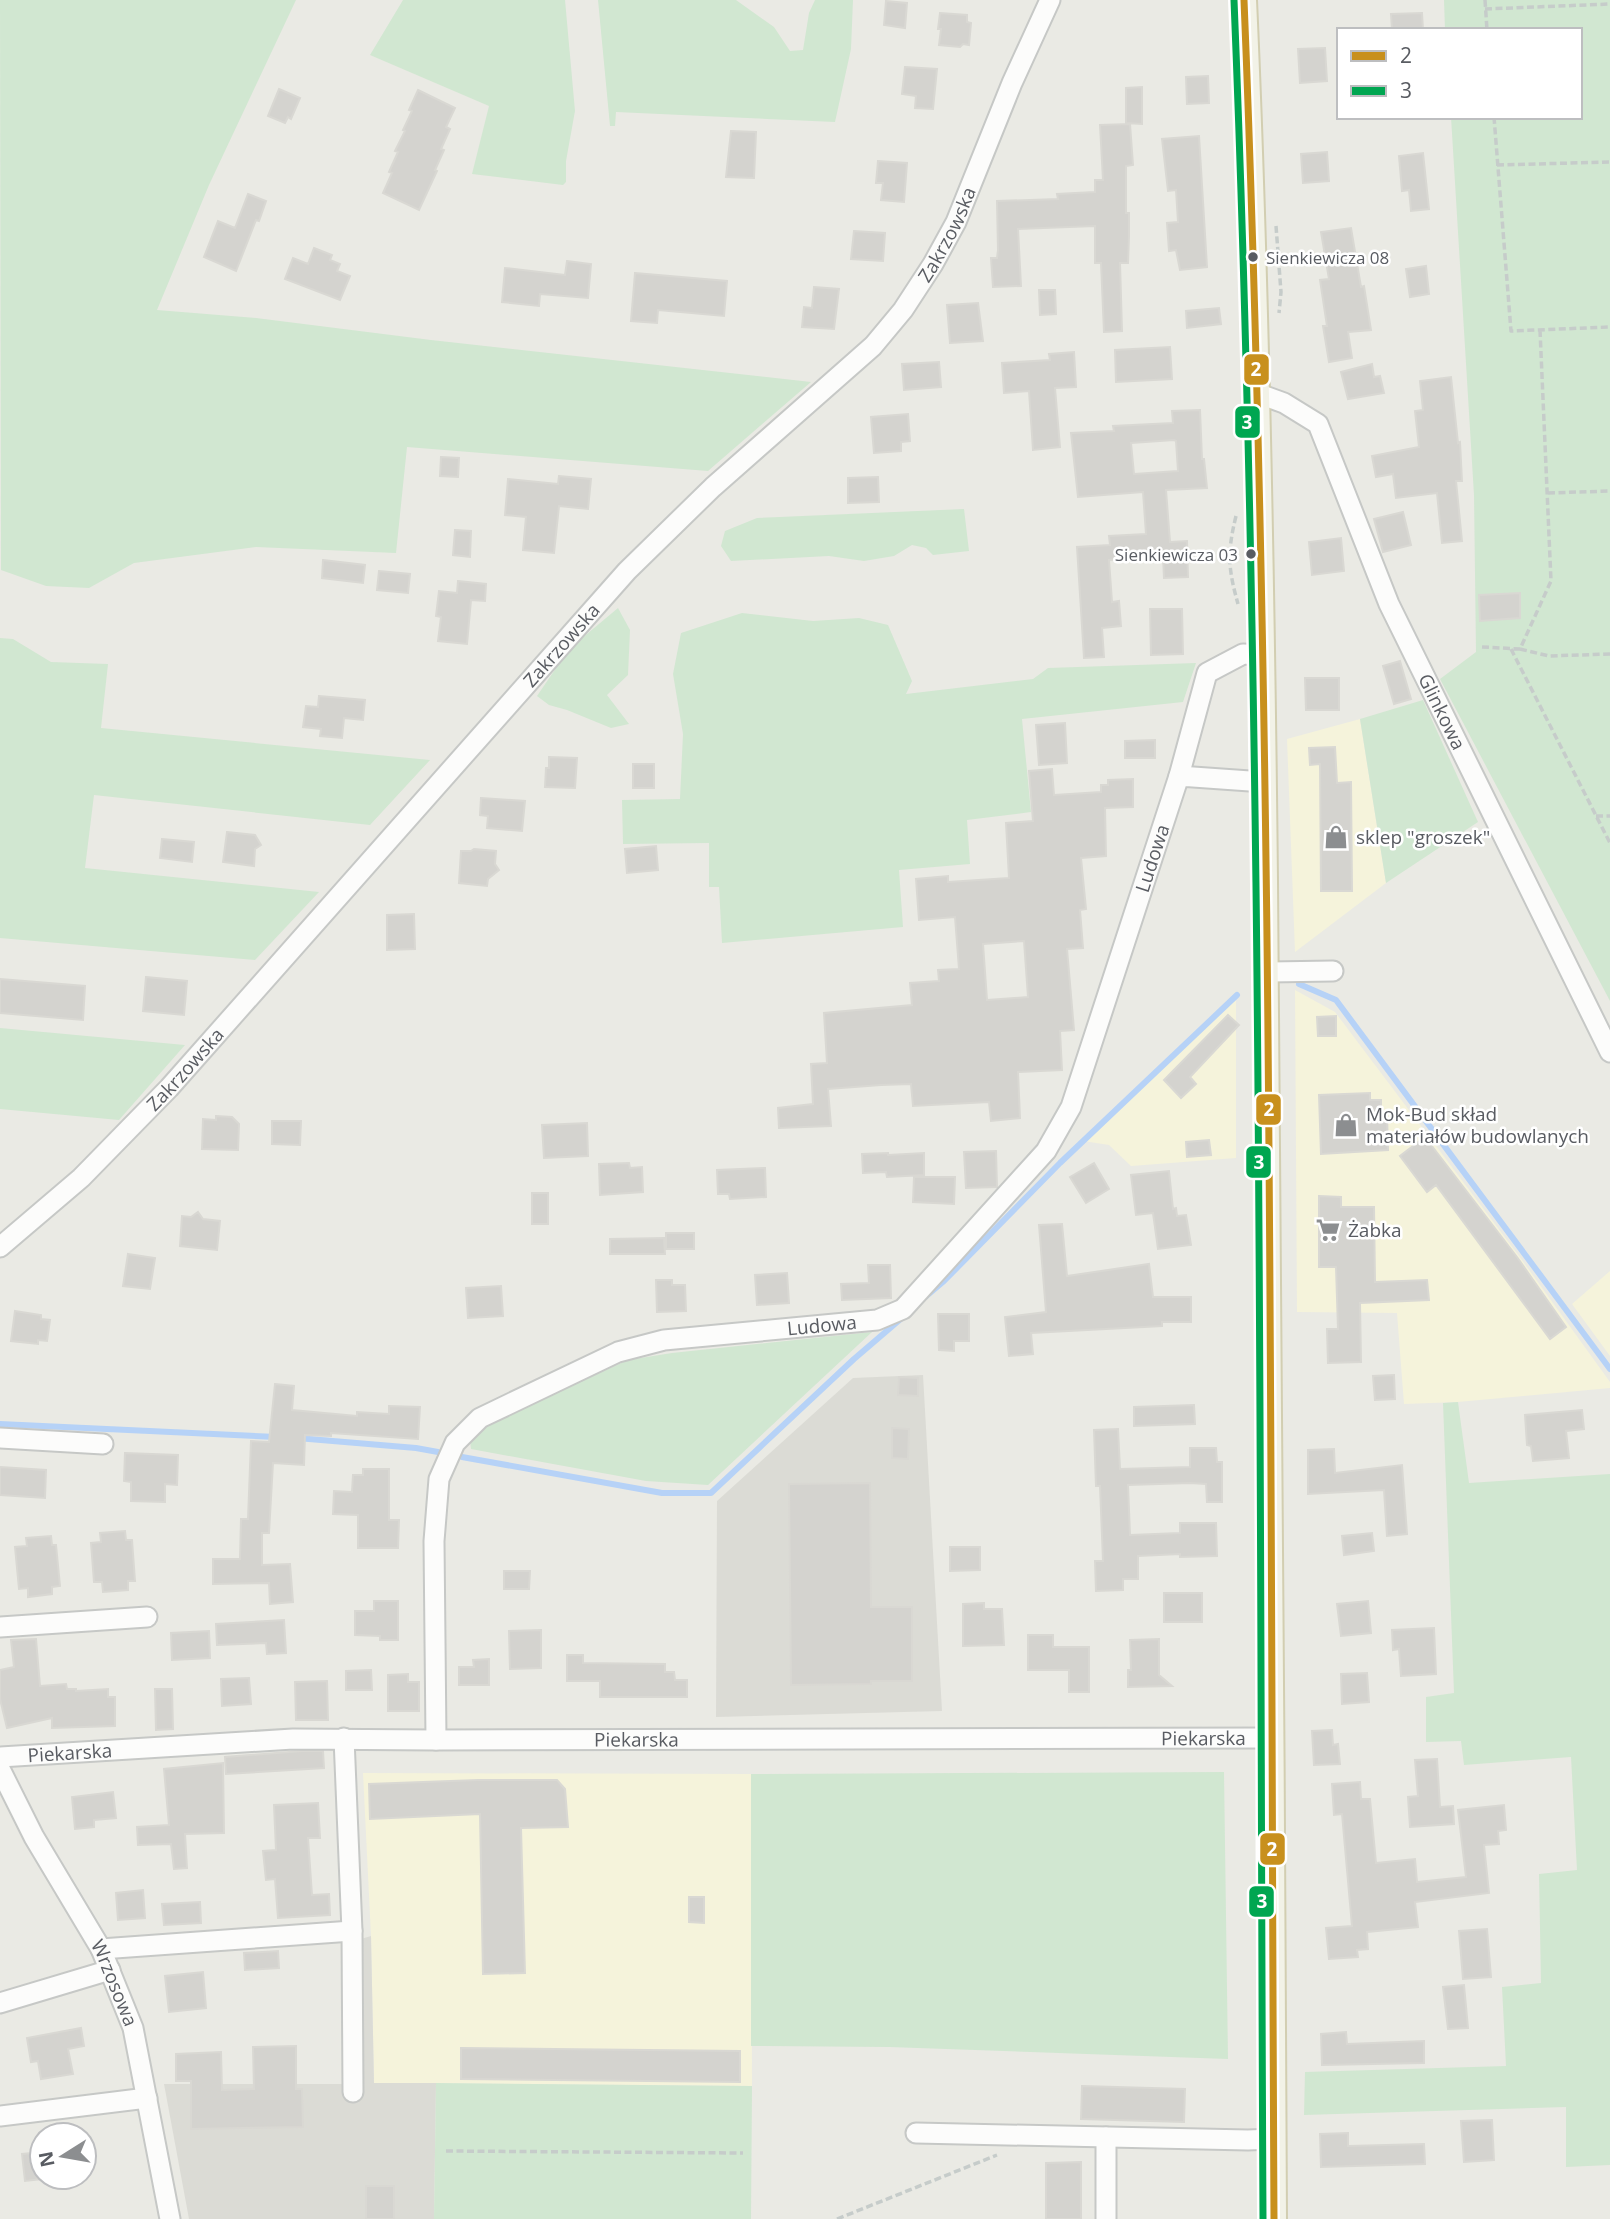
<svg xmlns="http://www.w3.org/2000/svg" width="1610" height="2219" viewBox="0 0 1610 2219" font-family="'Open Sans',sans-serif">
	<style>
		.commercial { fill: #f5f3db }
		.industrial { fill: #dbdbd5 }
		.green { fill: #d1e7d1 }
		.lines { fill: none; stroke-linecap: round; stroke-linejoin: round }
		.stream { stroke: #b6d2f7; stroke-width: 6 }
		.building { fill: #d4d3cf; stroke: #d9d8d3; stroke-width: 2; fill-rule: evenodd }
		.minor-casing { stroke: #c6c8c6; stroke-width: 23 }
		.major-casing { stroke: #d2ceb1; stroke-width: 28 }
		.path { stroke: #c6ccca; stroke-width: 3.5; stroke-dasharray: 7 3.5; stroke-linecap: butt }
		.minor { stroke: #fcfcfb; stroke-width: 19 }
		.major { stroke: #f2f2e7; stroke-width: 24 }
		.bus-1-casing { stroke: #fff; stroke-width: 12 }
		.bus-2-casing { stroke: #fff; stroke-width: 12 }
		.bus-1 { stroke: #c8901d; stroke-width: 7 }
		.bus-2 { stroke: #00a651; stroke-width: 7 }
		.bus-dot { fill: #595c62; stroke: #fff; stroke-width: 2.5 }
		.labels { text-anchor: middle; stroke-width: 5; stroke-linejoin: round; paint-order: stroke }
		.bus-label { font-size: 17px; fill: #595c62; stroke: #fff; text-anchor: start }
		.street-label { font-size: 19px; fill: #595c62; stroke: #fff }
		.poi-label { font-size: 19px; fill: #595c62; stroke: #fff; text-anchor: start }
		.line-badge { stroke: #fff; stroke-width: 2.5 }
		.badge-label { font-size: 19px; text-anchor: middle; font-weight: bold; fill: #fff }
	</style>
	<rect width="100%" height="100%" fill="#eaeae4"/>
	<path class="commercial" d="M1360,719L1386,883L1295,952L1287,739Z
		M1295,990L1335,1012L1519,1256L1610,1382V1388L1458,1402L1404,1404L1397,1313L1297,1312Z
		M1236,997V1158L1131,1166L1109,1145L1083,1141Z
		M1610,1271V1356L1572,1304Z
		M363,1773L751,1774L752,2086L374,2083L371,1936Z"/>
	<path class="industrial" d="M923,1375L942,1711L716,1717L717,1501L853,1378Z
		M371,1936L374,2083H436L434,2219H189L164,2084H360L361,1939Z"/>
	<path class="green" d="M0,0H296L209,185L157,310L256,318L431,340L811,382L708,471L407,447L396,553L256,547L134,563L89,588L46,586L1,570Z
		M403,0H565L575,111L566,161V182L563,185L472,174L489,106L370,55Z
		M598,0H736L774,27L790,51L803,50L809,13L815,0H853L851,49L835,122L616,112L615,126H610Z
		M1444,0H1610V1001L1440,679L1476,652L1474,495L1451,117H1580V30H1445Z
		M964,509L969,551L933,555L926,548L912,545L894,556L864,561L829,556L731,561L721,546L725,531L757,518Z
		M618,608L630,630L628,675L607,695L629,724L611,728L567,710L549,705L537,696L569,649Z
		M742,613L813,621L859,618L888,625L912,681L906,694L1033,679L1048,668L1196,663L1183,702L1022,719L1031,812L967,820L970,864L899,870L903,927L722,943L719,887H709V843L623,844L622,800L680,799L683,734L673,674L681,633Z
		M0,638L13,639L51,662L108,664L101,728L430,760L370,825L94,795L85,868L319,892L255,960L0,938Z
		M1423,700L1478,822L1386,883L1360,719Z
		M0,1028L185,1045L119,1120L0,1109Z
		M872,1332L708,1485L646,1481L471,1449L470,1440L489,1423L628,1360L672,1353Z
		M1458,1402L1469,1483L1610,1474V2165L1566,2167V2107L1304,2115L1305,2072L1506,2066L1502,1987L1541,1983L1539,1874L1577,1870L1571,1757L1464,1765L1461,1741L1426,1742V1697L1454,1693L1443,1403Z
		M1224,1772L1228,2059L889,2047L751,2046V1774Z
		M436,2083L752,2086L751,2219H434Z"/>
	<g class="lines">
		<path class="stream" d="M1299,984L1336,1000L1610,1369
			M924,1298L944,1281L1060,1163L1237,995
			M0,1424L276,1437
			M297,1438L416,1448L438,1452
			M462,1457L662,1493H711L854,1359L903,1317"/>
	</g>
	<path class="building" d="M886,1L907,3L905,28L884,25Z
		M940,13L967,15V22L971,23L969,45L963,44L960,47L939,45L941,29H938Z
		M1422,13L1423,30H1392L1391,14Z
		M1325,48L1327,81L1300,83L1298,49Z
		M905,67L937,69L933,109L915,108L916,96L902,94Z
		M1208,76L1209,103L1187,104L1186,77Z
		M1142,87V124L1126,123V88Z
		M279,89L300,98L291,119L288,117L285,123L268,116Z
		M418,90L455,108L446,127L450,129L441,149L444,150L435,170L437,171L419,210L383,193L392,173L389,172L398,152L395,151L405,131L403,130L412,111L409,110Z
		M1130,124L1133,165L1126,166V213H1129V236L1128,263H1120L1122,331L1104,332L1101,263H1095V226L1018,229L1021,286L993,287L991,258H997L998,250L997,201L1058,199L1057,194L1095,192V180H1103L1100,125Z
		M731,131L756,132L754,178L726,177Z
		M1199,136L1207,267L1180,270L1176,250L1169,251L1167,223L1178,222L1176,190L1168,191L1162,139Z
		M1327,152L1329,181L1303,183L1301,154Z
		M1423,153L1429,209L1411,211L1409,190L1402,191L1399,156Z
		M878,161L907,163L904,202L881,200L883,183H876Z
		M248,194L266,201L259,221L256,220L236,271L204,257L218,221L235,228Z
		M1351,228L1361,287L1364,286L1371,330L1348,332L1352,358L1329,362L1323,326H1327L1320,280L1329,279L1321,232Z
		M854,231L885,233L883,261L851,259Z
		M314,248L332,255L330,260L340,264L337,271L350,276L340,300L285,279L293,258L308,264Z
		M567,261L591,264L588,298L540,294L539,306L502,302L505,268L565,275Z
		M1426,266L1429,294L1410,297L1406,269Z
		M635,273L727,281L724,316L658,310L657,323L631,321Z
		M814,287L839,289L834,329L802,327L804,307L812,308Z
		M1039,290H1055L1056,314L1040,315Z
		M978,303L983,341L950,343L947,305Z
		M1219,308L1221,324L1187,328L1186,311Z
		M1170,347L1172,379L1116,382L1115,350Z
		M1074,352L1076,387L1055,388L1060,447L1033,450L1029,391L1004,393L1002,363L1050,360L1049,354Z
		M939,362L941,387L904,390L902,364Z
		M1372,364L1374,377L1380,376L1384,393L1348,399L1341,372Z
		M1451,377L1458,443L1460,442L1462,481H1456L1462,541L1442,543L1437,493L1396,498L1393,474L1376,477L1372,456L1419,447L1415,411L1423,410L1420,381Z
		M1200,410L1202,459H1204L1207,488L1166,490L1170,542L1187,541L1188,577L1164,578L1163,556L1109,560L1112,602L1119,601L1121,626L1102,628L1104,657L1084,658L1077,547L1110,545L1109,536L1146,534L1143,492L1078,497L1071,433L1114,431L1113,426L1173,423L1172,411ZM1174,440L1176,441L1178,471L1134,474L1131,443Z
		M908,414L910,441L901,442V451L874,453L871,417Z
		M441,457L459,458L458,477L440,476Z
		M559,476L591,479L588,509L559,506L554,553L523,550L526,517L505,515L508,479L558,484Z
		M878,477L879,502L848,503V478Z
		M1403,512L1411,545L1383,552L1374,519Z
		M455,530L471,531L470,557L453,555Z
		M1341,538L1344,571L1312,575L1309,542Z
		M323,560L365,565L363,583L322,578Z
		M379,571L410,574L408,593L377,590Z
		M458,581L486,584L485,601L471,600L467,644L438,641L441,617L436,616L439,591L457,593Z
		M1520,593V618L1480,621L1479,595Z
		M1150,609H1182L1183,654L1151,655Z
		M1400,661L1411,699L1394,704L1383,666Z
		M1305,678H1339V710H1306Z
		M319,696L365,700L363,720L344,718L342,738L320,736L321,729L303,727L306,706L318,707Z
		M1065,723L1067,763L1039,765L1036,725Z
		M1155,740V758H1125V741Z
		M1335,747L1337,783L1351,782L1352,891H1321L1320,764L1310,765L1309,748Z
		M549,757L577,758L575,788L545,787L546,768H549Z
		M633,764H654V788H633Z
		M1052,769L1054,795L1101,792V785H1108V780L1133,779V807L1105,808L1106,856L1081,858L1086,909L1080,910L1083,948L1067,949L1074,1030L1060,1031L1062,1070L1018,1072L1020,1118L991,1121L989,1102L913,1106L911,1084L881,1085L828,1089L831,1126L779,1128L778,1108L813,1104L811,1064L827,1063L824,1013L912,1005L910,983L939,981L938,970L959,969L955,917L919,920L916,879L948,876V882L1009,878L1006,823L1033,821L1029,771ZM1024,941L1028,997L987,1000L983,944Z
		M481,798L525,801L522,831L487,828L488,816L480,815Z
		M227,832L255,835L261,845L255,849L254,866L223,862Z
		M162,839L194,842L192,862L160,858Z
		M656,846L658,870L627,873L625,849Z
		M474,849L496,851L495,864L499,870L488,879L487,886L459,883L461,851H471Z
		M414,914L415,949L387,950V915Z
		M146,977L187,981L184,1015L143,1011Z
		M0,979L85,986L83,1020L0,1013Z
		M1228,1015L1239,1025L1190,1077L1196,1084L1181,1098L1164,1080Z
		M1336,1016V1036H1318L1317,1017Z
		M1370,1093V1100H1381V1113H1387L1388,1150L1321,1154L1319,1095Z
		M216,1116L232,1117L239,1124L238,1150L202,1149L203,1119L216,1120Z
		M272,1121H301L300,1145L272,1144Z
		M587,1123L588,1156L544,1158L542,1125Z
		M1425,1137L1517,1257L1566,1327L1550,1339L1436,1185L1427,1192L1400,1156Z
		M1209,1140L1211,1155L1187,1157L1186,1142Z
		M996,1151L997,1187L966,1188L964,1152Z
		M888,1153V1155L924,1153V1175L887,1177L886,1172L863,1173L862,1154Z
		M629,1163L630,1168L642,1167L643,1192L600,1195L599,1164Z
		M1094,1163L1109,1189L1086,1203L1070,1177Z
		M765,1168L766,1197L730,1199L729,1194H718L717,1170Z
		M1169,1171L1173,1209L1176,1208L1177,1216L1186,1215L1191,1245L1158,1249L1153,1213L1136,1215L1131,1175Z
		M914,1177H955L954,1204L913,1202Z
		M532,1193H548V1224H532Z
		M1319,1196L1341,1197V1207H1374L1375,1282L1427,1280L1429,1300L1360,1303L1361,1362L1328,1363L1327,1329H1338L1336,1267H1319Z
		M198,1212L203,1219L220,1221L217,1250L180,1246L182,1216L191,1217Z
		M1062,1224L1067,1276L1149,1264L1153,1297H1191V1322H1162V1326L1031,1333L1033,1354L1009,1356L1005,1317L1046,1312L1039,1225Z
		M666,1233H694V1249H666Z
		M664,1238L665,1254H610V1239Z
		M128,1254L155,1258L150,1289L123,1286Z
		M868,1265H890L891,1298L842,1300L841,1284L869,1283Z
		M787,1273L789,1303L757,1305L755,1275Z
		M656,1280H672V1285H685L686,1311L657,1312Z
		M501,1286L503,1316L468,1318L466,1288Z
		M15,1311L41,1315V1319L50,1320L47,1341L38,1340V1344L11,1341Z
		M938,1314H969V1341H954V1351L939,1350Z
		M1394,1375L1395,1399L1375,1400L1373,1376Z
		M899,1377L918,1378V1396L898,1395Z
		M275,1384L294,1386L292,1410L357,1416V1412L389,1414V1406L420,1407L418,1439L331,1433V1436L305,1435L304,1465L273,1463L269,1533H262V1565L290,1564L293,1602L270,1604L269,1583L213,1584V1559H240L241,1519H248L251,1441L269,1442Z
		M1194,1405L1195,1424L1134,1426V1407Z
		M1582,1410L1584,1429L1566,1431L1569,1458L1533,1461L1531,1446L1527,1445L1525,1415Z
		M892,1428L909,1429L908,1459L892,1458Z
		M1118,1429L1120,1469L1190,1467V1448H1216L1217,1462H1222V1502H1207L1206,1484L1190,1483L1128,1485L1130,1535L1180,1533V1523H1216L1217,1556L1180,1557V1554L1138,1556V1579H1123V1590L1096,1591L1095,1561H1103L1100,1486H1096L1094,1430Z
		M1334,1449L1335,1473L1402,1465L1407,1534L1387,1536L1384,1490L1308,1494V1450Z
		M125,1453L178,1455L177,1485L165,1484V1502L131,1501V1482L124,1481Z
		M0,1467L46,1470L45,1498L0,1495Z
		M363,1469H389V1520H399L398,1548H358V1515L333,1514L334,1491L352,1492L353,1475H363Z
		M870,1483L871,1607H912V1681H871V1684L791,1685L789,1484Z
		M125,1531L126,1540H132L135,1581H128V1590L103,1592L102,1582H94L91,1543L101,1542L100,1533Z
		M1372,1533L1374,1551L1344,1555L1342,1536Z
		M51,1536L52,1545H56L60,1586L52,1587V1594L28,1597V1588L19,1589L15,1547L27,1546L26,1538Z
		M950,1547H980V1570L950,1571Z
		M504,1571H530L529,1589H504Z
		M1164,1593H1202V1622H1164Z
		M374,1601H398V1640H380V1636L355,1635V1611H374Z
		M1368,1601L1371,1633L1341,1636L1337,1604Z
		M984,1603V1609H1002L1004,1645L963,1646V1604Z
		M284,1620L286,1653L267,1654L266,1643L217,1645L216,1624Z
		M1434,1628L1436,1674L1401,1676L1399,1649L1393,1650L1392,1630Z
		M541,1630V1668L510,1669L509,1631Z
		M209,1631L210,1658L172,1660L171,1633Z
		M1028,1635H1053V1647H1089V1692H1069V1670H1028Z
		M36,1639L40,1686L66,1684L67,1689H76V1691L108,1689V1697H115V1726L52,1728V1718L7,1728L0,1699V1670L14,1667L11,1640Z
		M1159,1639V1675L1172,1686L1128,1687V1670H1131L1130,1640Z
		M567,1655H583V1663L665,1664V1672H674L675,1680H687V1697H600V1681H567Z
		M489,1659V1685H459V1667H474L473,1660Z
		M371,1670L372,1690H346V1671Z
		M1367,1673L1369,1702L1342,1704L1341,1674Z
		M408,1674V1682H419V1711H388V1675Z
		M249,1678L251,1704L222,1706L221,1679Z
		M327,1681L328,1720H296L295,1682Z
		M155,1689H172L173,1729L156,1730Z
		M1332,1730L1333,1745L1338,1744L1340,1764L1314,1765L1312,1731Z
		M302,1751H323L324,1768L226,1774L225,1757Z
		M1437,1759L1440,1807L1453,1806L1454,1824L1410,1827L1408,1797L1418,1796L1415,1760Z
		M223,1763L224,1833L185,1834L187,1868L174,1869L171,1844L138,1845L137,1827L169,1825L164,1769Z
		M478,1780H557L565,1789L568,1827L521,1828L525,1973L483,1974L480,1814L370,1819L369,1784Z
		M1360,1782L1361,1799H1370L1376,1863L1415,1859L1417,1882L1466,1877L1458,1810L1504,1805L1506,1830L1498,1831L1499,1844L1484,1845L1489,1893L1415,1902L1418,1927L1367,1932L1368,1949L1357,1950L1358,1957L1329,1959L1326,1928L1352,1926L1342,1814L1334,1815L1332,1784Z
		M113,1792L116,1818L94,1820V1827L75,1829L72,1797Z
		M318,1803L320,1838H308L312,1895L329,1894L330,1915L278,1918L275,1879L266,1880L263,1851L276,1850L274,1805Z
		M143,1890L145,1918L118,1920L116,1893Z
		M689,1897H704V1923L689,1922Z
		M200,1902L201,1923L164,1925L162,1904Z
		M1487,1929L1491,1977L1463,1979L1459,1931Z
		M278,1951L279,1968L245,1970L244,1953Z
		M203,1972L206,2008L169,2012L165,1976Z
		M1464,1985L1468,2028L1448,2029L1443,1987Z
		M81,2028L84,2046L68,2049L73,2074L41,2079L38,2061L31,2062L27,2038Z
		M1346,2032L1347,2044L1424,2041V2063L1322,2065L1321,2034Z
		M296,2046V2089H302L303,2127L191,2129V2081H176V2054L221,2052L222,2090L254,2089L253,2047Z
		M461,2048L740,2051V2082L461,2079Z
		M1082,2086L1185,2089L1184,2122L1081,2119Z
		M1492,2120L1494,2160L1464,2162L1461,2121Z
		M1348,2133V2146L1424,2144L1425,2164L1321,2167L1320,2134Z
		M42,2152V2179L25,2181L22,2154Z
		M1081,2162V2219H1046V2163Z
		M366,2186H394V2219H366Z"/>
	<g class="lines">
		<g class="minor-casing">
			<g id="minor">
				<path id="s1" d="M1259,394L1284,403L1318,424L1389,604L1610,1052"/>
				<path d="M1179,776L1207,673L1243,654L1263,655"/>
				<path d="M1267,972L1333,971"/>
				<path id="s2" d="M0,1247L81,1178L169,1088L627,571L713,487L873,346L903,310L933,264L956,222L1012,83L1050,0"/>
				<path d="M0,1438L103,1444"/>
				<path d="M0,1627L147,1617"/>
				<path d="M344,1738L352,1931L353,2092"/>
				<path id="s3" d="M436,1740L434,1541L439,1479L455,1443L480,1418L618,1352L664,1340L877,1320L903,1309L1046,1151L1071,1107L1179,776L1264,782"/>
				<path id="s4" d="M0,1757L293,1739L436,1740L1272,1738"/>
				<path id="s5" d="M0,1769L34,1837L101,1949L133,2028L170,2219"/>
				<path d="M101,1949L352,1931"/>
				<path d="M0,2003L110,1970"/>
				<path d="M0,2116L147,2098"/>
				<path d="M916,2133L1248,2140L1273,2139"/>
				<path d="M1106,2137V2219"/>
			</g>
		</g>
		<g class="major-casing">
			<path id="major" d="M1244,0C1257,293 1262,587 1265,881C1271,1327 1271,1773 1274,2219"/>
		</g>
		<path class="path" d="M1485,0L1487,30
			M1485,9L1610,4
			M1494,117L1511,331L1610,327
			M1497,165L1610,162
			M1276,226L1281,292L1279,313
			M1548,493L1610,491
			M1236,516C1227,553 1228,568 1238,604
			M1482,647L1520,649L1551,581L1540,330
			M1511,649L1610,843
			M1520,649L1549,656L1610,654
			M1596,816H1610
			M446,2151L743,2153
			M837,2219L997,2155"/>
		<use href="#minor" class="minor"/>
		<use href="#major" class="major"/>
		<g class="bus-1-casing">
			<path id="bus-1" d="M1244,0C1274,739 1270,1479 1274,2219"/>
		</g>
		<g class="bus-2-casing">
			<path id="bus-2" d="M1234,0C1264,739 1259,1480 1263,2219"/>
		</g>
		<use href="#bus-1" class="bus-1"/>
		<use href="#bus-2" class="bus-2"/>
	</g>
	<defs>
		<g id="shop-bare" transform="scale(1.89)"><path d="M-5-2.5h2.3a2.7 3.5 0 0 1 5.4 0H5L5.5 6h-11ZM-1.5-2.5h3a1.5 2.3 0 0 0-3 0Z" fill="#8c8e90" stroke="#fff" stroke-width="2.5" paint-order="stroke"/></g>
		<g id="supermarket-bare" transform="scale(1.89)"><path d="M-6-5.5h2.5l.6 2H6L4.5 2H-2.5L-4.4-4H-6ZM-1.5 3.2a1.3 1.3 0 1 0 .1 0ZM3 3.2a1.3 1.3 0 1 0 .1 0Z" fill="#8c8e90" stroke="#fff" stroke-width="2.5" paint-order="stroke"/></g>
	</defs>
	<g fill-rule="evenodd">
		<use href="#shop-bare" x="1336" y="837"/>
		<use href="#shop-bare" x="1346" y="1125"/>
		<use href="#supermarket-bare" x="1328" y="1230"/>
	</g>
	<g class="bus-dot">
		<circle cx="1253" cy="257" r="6"/>
		<circle cx="1251" cy="554" r="6"/>
	</g>
	<g class="labels">
		<g class="bus-label">
			<text x="1266" y="264">Sienkiewicza 08</text>
			<text x="1238" y="561" text-anchor="end">Sienkiewicza 03</text>
		</g>
		<g class="street-label">
			<text dy="7" stroke="none"><textPath href="#s2" startOffset="1391">Zakrzowska</textPath></text>
			<text dy="7" stroke="none"><textPath href="#s2" startOffset="824">Zakrzowska</textPath></text>
			<text dy="7" stroke="none"><textPath href="#s1" startOffset="380">Glinkowa</textPath></text>
			<text dy="7" stroke="none"><textPath href="#s3" startOffset="1304">Ludowa</textPath></text>
			<text dy="7" stroke="none"><textPath href="#s2" startOffset="257">Zakrzowska</textPath></text>
			<text dy="7" stroke="none"><textPath href="#s3" startOffset="695">Ludowa</textPath></text>
			<text dy="7" stroke="none"><textPath href="#s4" startOffset="1204">Piekarska</textPath></text>
			<text dy="7" stroke="none"><textPath href="#s4" startOffset="637">Piekarska</textPath></text>
			<text dy="7" stroke="none"><textPath href="#s4" startOffset="70">Piekarska</textPath></text>
			<text dy="7" stroke="none"><textPath href="#s5" startOffset="243">Wrzosowa</textPath></text>
		</g>
		<g class="poi-label">
			<text x="1356" y="844">sklep "groszek"</text>
			<text x="1366" y="1121">Mok-Bud skład<tspan x="1366" dy="22">materiałów budowlanych</tspan></text>
			<text x="1348" y="1237">Żabka</text>
		</g>
	</g>
	<g class="line-badge">
		<rect x="1243" y="353" width="27" height="33" rx="7" fill="#c8901d"/>
		<rect x="1234" y="405" width="27" height="34" rx="7" fill="#00a651"/>
		<rect x="1255" y="1093" width="27" height="33" rx="7" fill="#c8901d"/>
		<rect x="1245" y="1145" width="27" height="34" rx="7" fill="#00a651"/>
		<rect x="1259" y="1832" width="27" height="34" rx="7" fill="#c8901d"/>
		<rect x="1248" y="1885" width="27" height="33" rx="7" fill="#00a651"/>
	</g>
	<g class="badge-label">
		<text x="1256" y="376">2</text>
		<text x="1247" y="429">3</text>
		<text x="1269" y="1116">2</text>
		<text x="1259" y="1169">3</text>
		<text x="1272" y="1856">2</text>
		<text x="1262" y="1908">3</text>
	</g>
	<rect x="1337" y="28" width="245" height="91" fill="#ffffff" stroke="#bdbec0" stroke-width="2"/>
	<rect x="1351" y="51" width="35" height="10" fill="#c8901d" stroke="#bdbec0" stroke-width="2"/>
	<text x="1400" y="63" font-size="21" fill="#595c62">2</text>
	<rect x="1351" y="86" width="35" height="10" fill="#00a651" stroke="#bdbec0" stroke-width="2"/>
	<text x="1400" y="98" font-size="21" fill="#595c62">3</text>
	<g transform="translate(63 2156) rotate(259)"><circle r="33" fill="#ffffff" stroke="#bdbec0" stroke-width="2"/>
	<path d="M0-5L12 26L0 18L-12 26Z" fill="#8c8e90"/>
	<text y="-10" font-size="19" font-weight="bold" text-anchor="middle" fill="#595c62">N</text>
	</g>
</svg>
